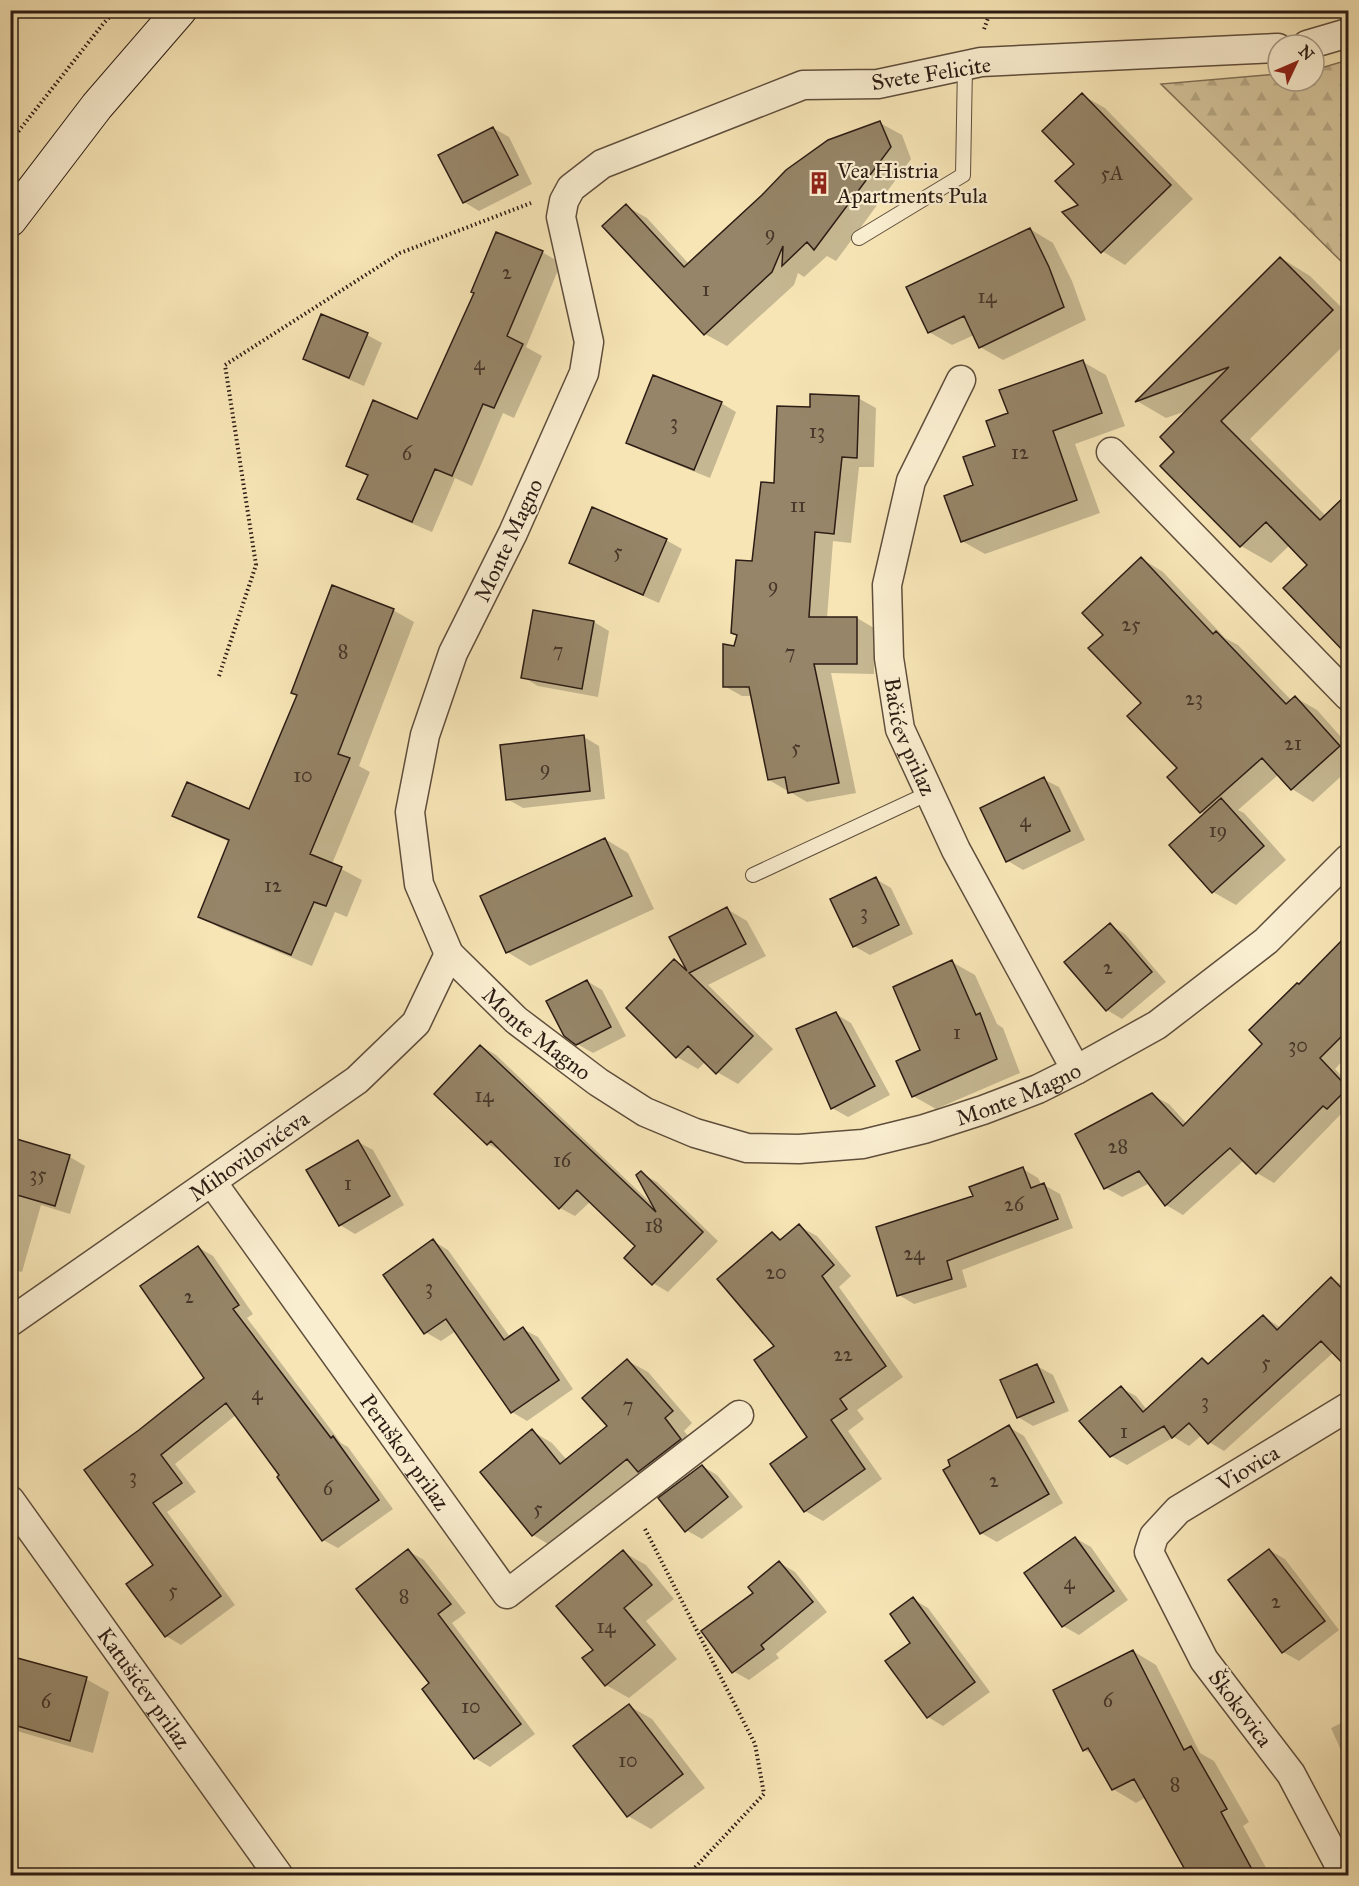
<svg xmlns="http://www.w3.org/2000/svg" width="1359" height="1886" viewBox="0 0 1359 1886" font-family="'IM FELL Great Primer',serif">
	<style>
		.forest { fill: url(#forest-firs); stroke: #807057; stroke-width: 1.5 }
		.shadow { fill: #0003 }
		.building { fill: #968568; stroke: #2c1c14; stroke-width: 1.5 }
		.lines { fill: none; stroke-linecap: round; stroke-linejoin: round }
		.lane-casing { stroke: #5f4e3c; stroke-width: 16 }
		.street-casing { stroke: #5f4e3c; stroke-width: 31 }
		.secondary-casing { stroke: #2c1c14; stroke-width: 35 }
		.path { stroke: #2c1c14; stroke-width: 4; stroke-dasharray: 1.5 3; stroke-linecap: butt }
		.lane { stroke: #faeed0; stroke-width: 14 }
		.street { stroke: #faeed0; stroke-width: 28 }
		.secondary { stroke: #faeed0; stroke-width: 33 }
		.labels { text-anchor: middle; stroke-width: 4.5; stroke-linejoin: round; paint-order: stroke }
		.number-label { font-size: 20px; fill: #463629 }
		.street-label { font-size: 22px; fill: #2c1c14; stroke: #faeed0 }
		.poi-label { font-size: 22px; fill: #2c1c14; stroke: #faeed0; text-anchor: start }
	</style>
	<defs>
		<pattern id="forest-firs" width="22" height="20" patternUnits="userSpaceOnUse" patternTransform="scale(1.5)"><rect width="22" height="20" fill="#d4c39a"/><path d="M5 1l3.5 6h-7zM16 11l3.5 6h-7z" fill="#b6a784"/></pattern>
	</defs>
	<rect width="100%" height="100%" fill="#f7e5b6"/>
	<filter id="stains"><feTurbulence type="fractalNoise" baseFrequency=".00333" numOctaves="4"/><feColorMatrix values="0 0 0 0 .2 0 0 0 0 .09 0 0 0 0 .02 0 0 0 .5 -.17"/></filter>
	<radialGradient id="worn" r=".72"><stop offset=".6" stop-color="#630" stop-opacity="0"/><stop offset="1" stop-color="#630" stop-opacity=".3"/></radialGradient>
	<path class="forest" d="M1348,60V268L1161,84L1278,74V81H1314V70Z"/>
	<path class="shadow" d="M1082,95L1105,108L1193,199L1125,265L1102,251L1080,205L1076,164Z
		M880,123L902,135L911,159L836,261L827,256L804,277L798,273L794,285L727,346L705,334L604,226L626,206L647,218L689,264L764,197Z
		M493,128L509,137L532,184L479,211L464,202Z
		M1030,229L1053,243L1072,281L1086,320L1003,360L980,347L974,335L952,345L929,332Z
		M542,252L561,263L526,347L542,356L514,418L503,413L472,486L455,478L432,532L378,509L359,498L369,477L348,465L418,421Z
		M1281,258L1310,276L1348,314V341L1250,439L1326,516L1348,495V654L1285,588L1309,565L1290,545L1271,563L1241,546L1162,466L1176,452L1189,410L1166,418L1137,401Z
		M367,335L382,343L364,386L320,367L305,358Z
		M1083,362L1106,375L1125,426L1075,444L1100,513L985,554L962,541L1010,414Z
		M858,398L876,408L874,467H859L851,543L833,541L827,618H857L874,628V674L831,673L856,793L807,802L790,792L789,789L786,790L769,780L752,696H742L724,686L735,647L753,563L776,485L811,409Z
		M721,403L736,412L710,478L643,451L628,443Z
		M666,540L682,549L659,603L586,571L570,562Z
		M1142,559L1163,572L1225,638L1238,645L1292,701L1296,698L1317,710L1348,745V770L1313,802L1292,789L1278,775L1238,810L1244,813L1286,860L1236,905L1213,892L1205,814L1201,812L1179,768L1105,635Z
		M393,610L414,622L359,766L370,772L332,864L362,880L347,917L335,912L312,966L220,928L200,916L230,842L195,827L174,815L250,811L298,695Z
		M594,622L609,631L598,697L538,686L523,677Z
		M584,737L599,746L605,799L523,808L507,799Z
		M1043,779L1059,787L1085,840L1023,870L1008,861L982,809Z
		M605,839L628,853L654,909L530,966L507,952Z
		M876,879L891,888L913,934L870,955L854,946Z
		M727,909L747,921L766,956L708,985L773,1049L738,1084L717,1072L706,1061L698,1069L677,1057L675,961L687,968Z
		M1110,925L1125,934L1166,982L1122,1019L1107,1010Z
		M1348,937V1055L1335,1069L1348,1082V1114L1344,1118L1340,1115L1274,1183L1257,1173L1244,1160L1183,1215L1166,1205L1150,1183L1122,1197L1106,1188L1152,1095L1169,1104L1187,1124L1265,1044L1299,986Z
		M952,962L975,975L997,1024L1003,1028L1020,1073L936,1109L913,1096L922,1051Z
		M587,981L602,990L626,1036L593,1053L577,1044Z
		M836,1014L851,1023L890,1095L848,1117L832,1108Z
		M481,1046L496,1055L654,1206L641,1173L657,1182L718,1241L668,1292L653,1283L637,1246L591,1201L575,1216L560,1208L503,1152L488,1144Z
		M10,1138L70,1157L85,1166L70,1214L41,1205L22,1272L10,1269Z
		M358,1142L373,1150L404,1205L355,1234L340,1225Z
		M1023,1169L1038,1178L1042,1186L1044,1185L1060,1194L1073,1228L962,1270L967,1287L914,1304L899,1295L975,1197Z
		M799,1226L817,1236L851,1276L839,1287L903,1377L857,1410L864,1419L848,1431L882,1479L823,1521L805,1511L810,1437L777,1346L772,1234L783,1240Z
		M433,1241L448,1250L510,1337L523,1329L538,1337L573,1389L527,1421L512,1412L456,1331L441,1341L425,1332Z
		M198,1247L213,1256L253,1314L247,1318L341,1443L348,1447L393,1509L338,1548L323,1540L282,1476L236,1415L175,1464L196,1492L167,1512L235,1605L181,1645L166,1636L140,1431L206,1378Z
		M1331,1279L1345,1286L1348,1283V1362L1334,1352L1224,1451L1209,1442L1202,1435L1189,1446L1174,1437L1127,1465L1111,1456L1081,1421L1121,1388L1136,1396L1147,1410L1202,1360L1210,1364L1263,1316L1281,1328Z
		M628,1361L648,1372L692,1423L684,1431L700,1451L553,1547L533,1535L482,1472L532,1431L552,1443L567,1460L609,1426Z
		M1037,1366L1053,1375L1069,1411L1033,1426L1018,1417Z
		M1009,1427L1024,1436L1063,1503L997,1542L981,1533L945,1471Z
		M702,1466L717,1475L743,1507L702,1539L686,1530Z
		M1075,1538L1091,1547L1128,1600L1079,1635L1063,1626Z
		M1269,1550L1285,1559L1339,1630L1299,1661L1283,1652Z
		M408,1551L424,1560L466,1613L452,1623L535,1734L490,1767L475,1758L431,1684Z
		M623,1552L646,1565L674,1599L646,1621L677,1659L629,1698L606,1685L595,1650Z
		M780,1563L795,1572L827,1612L776,1654L779,1658L749,1680L733,1671L755,1593Z
		M913,1599L928,1608L990,1692L943,1726L928,1717L913,1643Z
		M1133,1651L1156,1665L1200,1753L1214,1761L1249,1822L1243,1826L1270,1875L1275,1871L1283,1876H1190L1146,1797L1136,1803L1113,1789L1094,1755L1084,1750Z
		M10,1658L86,1679L109,1692L93,1753L10,1729Z
		M629,1706L652,1719L705,1788L651,1829L628,1816Z
		M1348,1720V1766L1331,1728Z"/>
	<path class="building" d="M1082,93L1171,185L1101,253L1062,212L1078,205L1055,181L1074,164L1042,131Z
		M880,121L891,147L814,250L807,242L782,266L783,246L772,272L704,335L602,226L626,204L684,267L762,195L786,170L828,140Z
		M493,127L518,175L463,203L438,155Z
		M1030,228L1049,267L1064,307L979,348L964,316L928,333L906,287Z
		M496,232L543,251L507,336L523,344L494,408L483,404L452,476L435,469L412,522L357,499L368,475L346,466L373,400L417,419L474,293L471,292Z
		M1280,257L1333,310L1221,421L1320,520L1348,493V656L1283,588L1307,565L1266,522L1240,547L1160,466L1174,452L1160,437L1229,367L1135,402Z
		M321,314L368,333L349,378L303,359Z
		M1083,360L1102,413L1053,431L1077,500L961,542L944,496L973,485L963,457L995,446L986,421L1008,413L999,390Z
		M653,375L722,402L694,470L626,443Z
		M810,394L859,396L857,458L842,457L834,534L815,532L809,617H857V664H814L839,783L788,793L785,777L768,780L749,687H723V644L734,646L737,635L731,633L736,560L752,561L761,482L774,483L777,406L810,407Z
		M592,507L667,539L643,595L569,563Z
		M1141,557L1213,634L1216,631L1286,704L1295,696L1340,746L1291,790L1262,758L1200,813L1167,777L1177,768L1127,716L1141,703L1088,648L1103,635L1082,613Z
		M332,585L394,609L338,754L350,758L310,854L342,867L326,906L314,902L291,955L198,917L229,840L172,816L187,782L249,809L297,695L291,693Z
		M533,610L594,621L582,689L521,678Z
		M584,735L590,791L506,800L500,745Z
		M1044,777L1070,831L1006,862L980,808Z
		M1221,798L1264,846L1212,893L1169,845Z
		M605,838L632,896L506,953L480,896Z
		M876,877L899,925L853,947L830,899Z
		M727,907L746,944L689,973L753,1036L716,1074L688,1046L676,1058L626,1008L674,959L687,971L669,937Z
		M1110,923L1152,972L1106,1011L1064,962Z
		M1348,934V1030L1320,1058L1348,1088L1327,1109L1323,1106L1256,1174L1230,1148L1165,1206L1139,1171L1104,1189L1075,1134L1152,1093L1183,1126L1262,1044L1249,1030L1297,983L1299,984Z
		M952,960L976,1015L980,1013L997,1059L912,1097L896,1061L920,1050L893,987Z
		M587,980L611,1027L576,1045L564,1036L546,1001Z
		M836,1012L875,1086L831,1109L796,1029Z
		M480,1045L656,1212L636,1175L641,1171L703,1232L652,1285L624,1258L635,1246L577,1190L559,1209L491,1141L487,1145L434,1094Z
		M10,1137L70,1155L55,1206L10,1193Z
		M358,1140L390,1196L339,1226L306,1170Z
		M1023,1167L1031,1188L1044,1183L1058,1219L947,1261L952,1279L897,1296L876,1227L973,1196L969,1187Z
		M799,1224L834,1265L822,1276L886,1366L840,1399L847,1409L831,1420L865,1469L804,1512L770,1464L807,1437L754,1360L774,1346L717,1279L772,1232L780,1240Z
		M433,1239L504,1340L523,1327L559,1380L511,1413L446,1319L424,1334L383,1275Z
		M198,1246L239,1305L233,1309L331,1438L333,1436L379,1500L322,1541L277,1477L279,1475L226,1403L161,1455L182,1483L153,1503L221,1596L165,1637L126,1584L153,1565L84,1470L139,1430L204,1378L140,1286Z
		M1331,1277L1348,1295V1369L1321,1341L1208,1444L1189,1423L1172,1438L1164,1426L1110,1457L1079,1421L1121,1386L1143,1412L1202,1358L1208,1364L1263,1315L1277,1330Z
		M627,1359L673,1411L665,1418L681,1439L638,1472L627,1459L532,1536L480,1472L532,1429L560,1464L607,1426L582,1398Z
		M1037,1364L1054,1402L1017,1418L1000,1380Z
		M1009,1425L1049,1494L980,1534L943,1470L950,1466L948,1460Z
		M702,1465L728,1497L685,1532L658,1498Z
		M1075,1537L1114,1591L1062,1627L1024,1573Z
		M408,1549L451,1604L438,1614L521,1724L474,1759L422,1689L429,1683L356,1589Z
		M1269,1549L1325,1621L1282,1653L1228,1580Z
		M623,1550L652,1585L624,1608L655,1645L605,1686L582,1658L593,1650L556,1606Z
		M779,1561L813,1602L761,1645L764,1649L732,1673L701,1631L753,1593L748,1587Z
		M913,1597L975,1682L927,1718L885,1661L910,1643L890,1614Z
		M1133,1650L1184,1750L1191,1746L1227,1809L1221,1812L1255,1875H1188L1134,1779L1112,1790L1088,1748L1083,1751L1053,1690Z
		M10,1656L87,1677L70,1741L10,1724Z
		M629,1704L683,1774L627,1817L573,1746Z"/>
	<g class="lines">
		<g class="lane-casing">
			<path id="lane" d="M859,238L963,175L965,66
				M753,875L929,793"/>
		</g>
		<g class="street-casing">
			<g id="street">
				<path d="M1307,45L1348,33"/>
				<path id="s1" d="M1278,48L981,62L878,84L803,85L602,164L571,188L564,201L561,217L589,342L584,373L513,533L453,653L425,735L410,812L419,884L449,954L516,1020L598,1082L645,1112L695,1133L747,1148L799,1149L863,1144L924,1129L983,1110L1038,1089L1076,1070L1157,1025L1266,941L1348,859"/>
				<path id="s2" d="M961,380L911,481L887,585L889,658L900,729L956,850L1076,1070"/>
				<path d="M1111,452L1348,696"/>
				<path id="s3" d="M212,1182L507,1594L739,1415"/>
				<path id="s4" d="M10,1322L357,1080L416,1023L449,954"/>
				<path id="s5" d="M10,1500L279,1876"/>
				<path id="s6" d="M1345,1876L1291,1774L1204,1660L1149,1552L1154,1536L1178,1510L1348,1407"/>
			</g>
		</g>
		<g class="secondary-casing">
			<path id="secondary" d="M10,220L97,106L180,10"/>
		</g>
		<path class="path" d="M984,29L991,10
			M10,142L103,24L116,10
			M219,676L256,565L225,365L400,253L531,203
			M645,1529L755,1744L764,1794L687,1876"/>
		<use href="#lane" class="lane"/>
		<use href="#street" class="street"/>
		<use href="#secondary" class="secondary"/>
	</g>
	<defs>
		<g id="building-bare" transform="scale(1.8)"><path d="M-4-6H4V6H1V3H-1V6H-4ZM-2.5-4.3h1.7v1.8h-1.7ZM.8-4.3h1.7v1.8H.8ZM-2.5-1h1.7V.8h-1.7ZM.8-1h1.7V.8H.8Z" fill="#8f2418" stroke="#faeed0" stroke-width="2.5" paint-order="stroke"/></g>
	</defs>
	<g fill-rule="evenodd">
		<use href="#building-bare" x="819" y="183"/>
	</g>
	<g class="labels">
		<g class="number-label">
			<text x="1112" y="180">5A</text>
			<text x="770" y="240">9</text>
			<text x="507" y="279">2</text>
			<text x="706" y="296">1</text>
			<text x="987" y="303">14</text>
			<text x="479" y="370">4</text>
			<text x="674" y="429">3</text>
			<text x="817" y="438">13</text>
			<text x="1020" y="459">12</text>
			<text x="407" y="460">6</text>
			<text x="798" y="512">11</text>
			<text x="618" y="558">5</text>
			<text x="773" y="592">9</text>
			<text x="1131" y="631">25</text>
			<text x="558" y="657">7</text>
			<text x="343" y="658">8</text>
			<text x="790" y="659">7</text>
			<text x="1194" y="705">23</text>
			<text x="1293" y="750">21</text>
			<text x="796" y="754">5</text>
			<text x="545" y="775">9</text>
			<text x="303" y="782">10</text>
			<text x="1025" y="827">4</text>
			<text x="1218" y="837">19</text>
			<text x="273" y="892">12</text>
			<text x="864" y="919">3</text>
			<text x="1108" y="974">2</text>
			<text x="957" y="1039">1</text>
			<text x="1298" y="1052">30</text>
			<text x="484" y="1102">14</text>
			<text x="1118" y="1153">28</text>
			<text x="562" y="1167">16</text>
			<text x="38" y="1181">35</text>
			<text x="348" y="1190">1</text>
			<text x="1014" y="1211">26</text>
			<text x="654" y="1232">18</text>
			<text x="914" y="1260">24</text>
			<text x="776" y="1279">20</text>
			<text x="429" y="1294">3</text>
			<text x="189" y="1303">2</text>
			<text x="843" y="1361">22</text>
			<text x="1266" y="1369">5</text>
			<text x="257" y="1400">4</text>
			<text x="1205" y="1408">3</text>
			<text x="628" y="1412">7</text>
			<text x="1124" y="1438">1</text>
			<text x="133" y="1483">3</text>
			<text x="994" y="1487">2</text>
			<text x="328" y="1495">6</text>
			<text x="538" y="1515">5</text>
			<text x="1069" y="1589">4</text>
			<text x="173" y="1597">5</text>
			<text x="404" y="1603">8</text>
			<text x="1276" y="1608">2</text>
			<text x="606" y="1633">14</text>
			<text x="1108" y="1707">6</text>
			<text x="46" y="1708">6</text>
			<text x="471" y="1713">10</text>
			<text x="628" y="1767">10</text>
			<text x="1175" y="1791">8</text>
		</g>
		<g class="street-label">
			<text transform="translate(931 73) rotate(-9)" y="8">Svete Felicite</text>
			<text transform="translate(508 540) rotate(-65)" y="8">Monte Magno</text>
			<text dy="8" stroke="none"><textPath href="#s2" startOffset="374">Bačićev prilaz</textPath></text>
			<text dy="8" stroke="none"><textPath href="#s1" startOffset="1665">Monte Magno</textPath></text>
			<text dy="8" stroke="none"><textPath href="#s1" startOffset="2187">Monte Magno</textPath></text>
			<text dy="8" stroke="none"><textPath href="#s4" startOffset="291">Mihovilovićeva</textPath></text>
			<text dy="8" stroke="none"><textPath href="#s3" startOffset="332">Peruškov prilaz</textPath></text>
			<text dy="8" stroke="none"><textPath href="#s6" startOffset="514">Viovica</textPath></text>
			<text dy="8" stroke="none"><textPath href="#s5" startOffset="231">Katušićev prilaz</textPath></text>
			<text transform="translate(1241 1708) rotate(53)" y="8">Škokovica</text>
		</g>
		<g class="poi-label">
			<text x="837" y="178">Vea Histria<tspan x="837" dy="25">Apartments Pula</tspan></text>
		</g>
	</g>
	<rect width="1359" height="1886" fill="none" stroke="#f7e5b6" stroke-width="36"/>
	<rect x="12" y="12" width="1335" height="1862" fill="none" stroke="#2c1c14" stroke-width="3"/>
	<rect x="18" y="18" width="1323" height="1850" fill="none" stroke="#2c1c14" stroke-width="1.5"/>
	<g transform="translate(1296 63) rotate(46)"><circle r="28" fill="#faeed0" stroke="#a89a85" stroke-width="1.5"/>
	<path d="M0-4.5L10 22L0 15L-10 22Z" fill="#8f2418"/>
	<text y="-9" font-size="16" font-weight="bold" text-anchor="middle" fill="#2c1c14">N</text>
	</g>
	<rect width="100%" height="100%" filter="url(#stains)"/>
	<rect width="100%" height="100%" fill="url(#worn)"/>
</svg>
